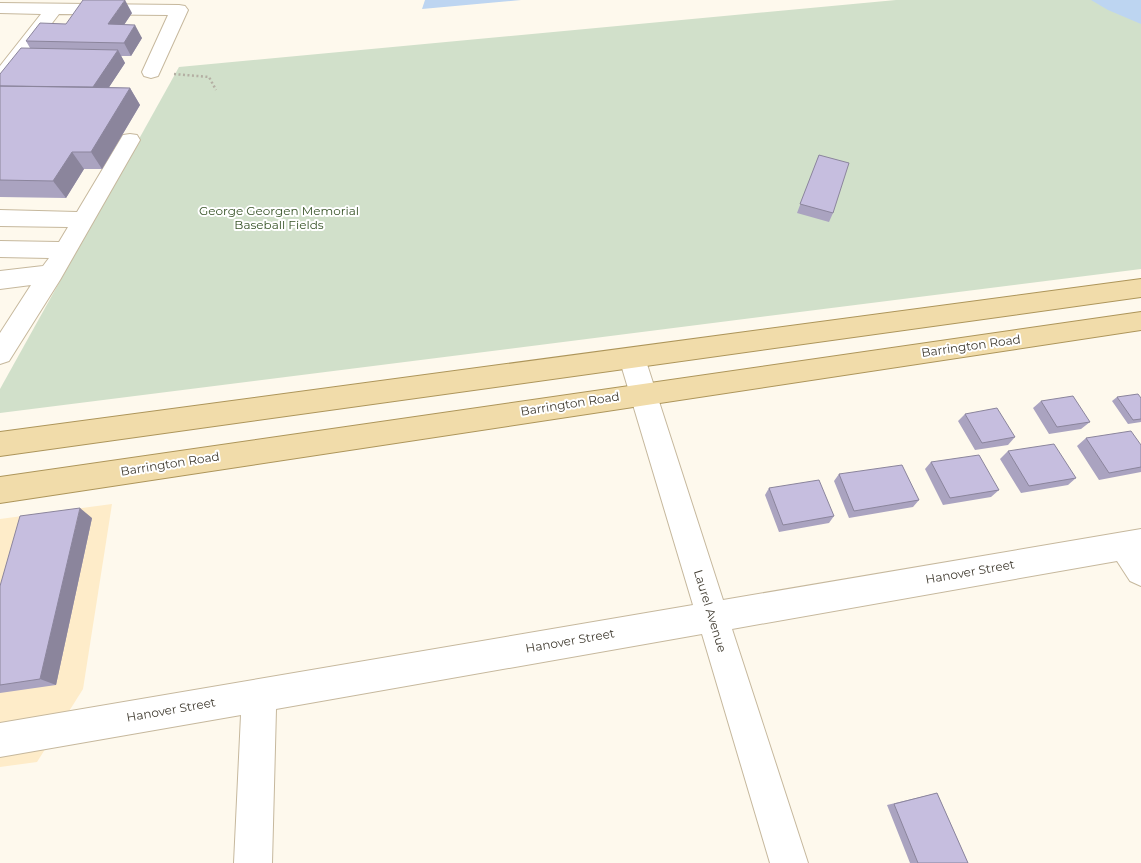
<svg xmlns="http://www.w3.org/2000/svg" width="1141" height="863" viewBox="0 0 1141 863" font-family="Montserrat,sans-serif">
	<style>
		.built { fill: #feecc9 }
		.green { fill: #d1e0ca }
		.water { fill: #bdd5f1 }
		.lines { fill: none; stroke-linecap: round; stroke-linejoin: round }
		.minor-casing { stroke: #c6b89d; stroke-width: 2 }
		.major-casing { stroke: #ad955a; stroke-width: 2 }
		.path { stroke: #b4afa3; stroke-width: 2.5; stroke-dasharray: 2 2.5; stroke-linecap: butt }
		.minor { fill: #fff; fill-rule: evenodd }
		.major { fill: #f1dcaa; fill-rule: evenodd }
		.wall { fill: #aaa3c0 }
		.shaded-wall { fill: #8b859c }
		.building { fill: #c6bedf; stroke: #8b859c }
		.labels { text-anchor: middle; stroke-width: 4; stroke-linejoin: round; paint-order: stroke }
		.park-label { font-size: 12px; fill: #365226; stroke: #fff }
		.street-label { font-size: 12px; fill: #403b30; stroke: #fff }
	</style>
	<rect width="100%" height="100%" fill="#fef9ed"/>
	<path class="built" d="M112,504L83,689L37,762L0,767V519Z"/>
	<path class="green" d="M896,0H1141V269L0,413V389L179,67Z"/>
	<path class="water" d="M425,0H521L422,9Z
		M1091,0H1141V24L1108,10Z"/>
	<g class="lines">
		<g class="minor-casing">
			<path id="minor" d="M0,3L179,5L185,6L188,10L158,76L151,78L144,76L142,72L168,15L59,14L7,82L0,84V66L41,14L0,13Z
				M130,134L137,135L140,140L60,280L9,361L0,364V333L31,285L0,289V271L43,266L49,258L0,257V241L59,242L68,227L0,226V210L77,212L123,135Z
				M632,348L641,351L645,358L723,600L1141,529V586L1130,581L1117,561L732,629L808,863H770L702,634L276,709L272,863H234L241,715L0,757V723L693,605L619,358L623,351Z"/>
		</g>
		<g class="major-casing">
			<path id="major" d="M1141,279V297L0,456V432Z
				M1141,312V330L0,503V477Z"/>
		</g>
		<path class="path" d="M174,74L209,77L216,90"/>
		<use href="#minor" class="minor"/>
		<use href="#major" class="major"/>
	</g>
	<path class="wall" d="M132,13L124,25L142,38L131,56H121L125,63L109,87L130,88L140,105L102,169H84L66,198L0,197V74L30,48L26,41L66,24Z
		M819,155L833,213L829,222L797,213Z
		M1117,397L1141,398V422L1128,424L1112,401Z
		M1041,401L1090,422L1081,429L1049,434L1033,408Z
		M965,414L1015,437L1008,445L975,450L958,421Z
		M1086,438L1141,445V472L1099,480L1077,446Z
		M1008,451L1076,478L1068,485L1021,493L1000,459Z
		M931,462L999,490L991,497L943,505L925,469Z
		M839,474L919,500L913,507L849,518L834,481Z
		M769,488L834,516L829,523L779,532L765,495Z
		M92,518L56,685L0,693V586Z
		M937,793L968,863H910L887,805Z"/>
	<path class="shaded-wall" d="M125,0L132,13L115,38L108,24Z
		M135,25L142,38L131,56L124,43Z
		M118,50L125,63L98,104L90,91Z
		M130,88L140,105L102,169L91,152Z
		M72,152L84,169L66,198L53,181Z
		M80,508L92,518L56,685L40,679Z"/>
	<path class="building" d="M83,0H125L108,24L135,25L124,43L26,41L40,23L66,24Z
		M21,48L118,50L93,87L0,86V74Z
		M0,86L130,88L91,152H72L53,181L0,180Z
		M819,155L849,163L833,213L800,204Z
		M1138,394L1141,398V419L1133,420L1117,397Z
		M1073,396L1090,422L1057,427L1041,401Z
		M997,408L1015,437L982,443L965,414Z
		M1131,431L1141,445V467L1109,473L1086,438Z
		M1054,444L1076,478L1029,486L1008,451Z
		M979,455L999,490L950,498L931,462Z
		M902,465L919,500L854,511L839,474Z
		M819,480L834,516L783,525L769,488Z
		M80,508L40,679L0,685V586L20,516Z
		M937,793L968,863H918L894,804Z"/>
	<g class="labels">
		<g class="park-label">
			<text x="279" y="215">George Georgen Memorial<tspan x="279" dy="14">Baseball Fields</tspan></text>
		</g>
		<g class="street-label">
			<text transform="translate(971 346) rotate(-8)" y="4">Barrington Road</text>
			<text transform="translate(570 404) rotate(-9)" y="4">Barrington Road</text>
			<text transform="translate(170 464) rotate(-9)" y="4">Barrington Road</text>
			<text transform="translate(970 572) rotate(-10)" y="4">Hanover Street</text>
			<text transform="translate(710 611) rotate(73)" y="4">Laurel Avenue</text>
			<text transform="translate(570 641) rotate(-10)" y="4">Hanover Street</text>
			<text transform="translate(171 710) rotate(-10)" y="4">Hanover Street</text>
		</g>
	</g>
</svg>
